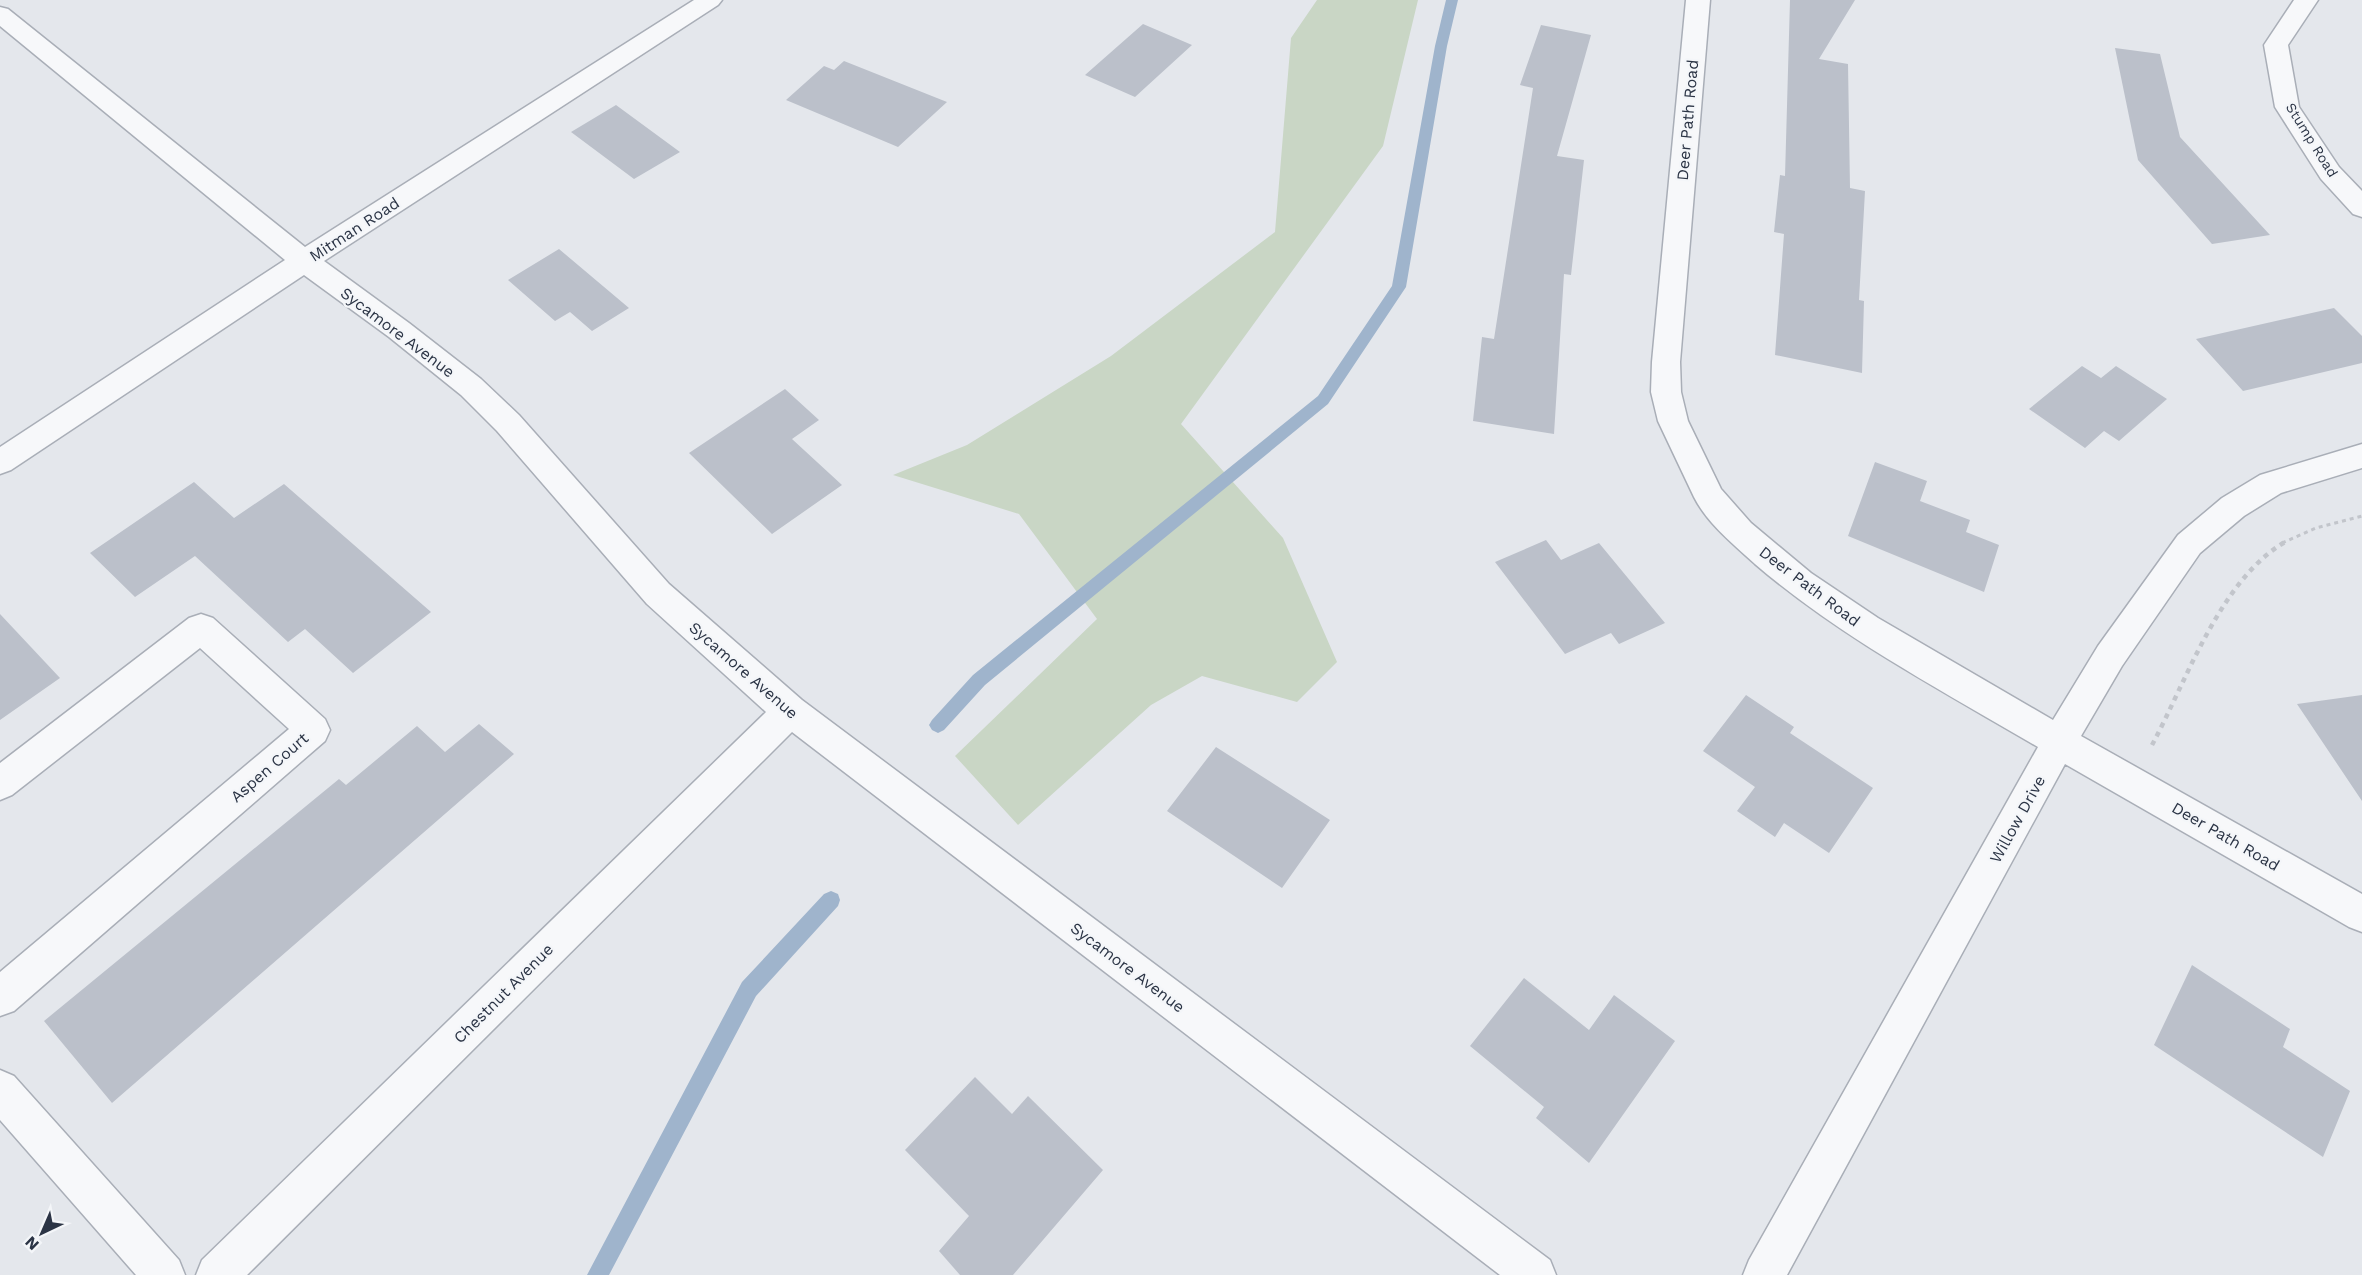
<svg xmlns="http://www.w3.org/2000/svg" width="2362" height="1275" viewBox="0 0 2362 1275" font-family="'Work Sans',sans-serif">
	<style>
		.green { fill: #c9d6c5 }
		.lines { fill: none; stroke-linecap: round; stroke-linejoin: round }
		.stream { fill: #9fb4cc; fill-rule: evenodd }
		.building { fill: #bbc0ca }
		.minor-casing { stroke: #a9aeb7; stroke-width: 3 }
		.path-far1 { stroke: #c2c5cb; stroke-width: 3; stroke-dasharray: 4 4; stroke-linecap: butt }
		.path { stroke: #c2c5cb; stroke-width: 4.5; stroke-dasharray: 5 5; stroke-linecap: butt }
		.minor { fill: #f7f8fa; fill-rule: evenodd }
		.labels { text-anchor: middle; stroke-width: 4.5; stroke-linejoin: round; paint-order: stroke }
		.far-street-label { font-size: 14px; fill: #2b3445; stroke: #f4f6f9 }
		.street-label { font-size: 16px; fill: #2b3445; stroke: #f4f6f9 }
	</style>
	<rect width="100%" height="100%" fill="#e4e7ec"/>
	<path class="green" d="M1317,0H1418L1383,146L1181,424L1283,538L1337,662L1297,702L1202,676L1151,705L1018,825L955,756L1097,619L1019,514L893,475L967,445L1111,356L1275,232L1291,38Z"/>
	<g class="lines">
		<path class="stream" d="M1446,0H1458L1447,46L1406,287L1328,404L985,685L944,730L938,733L932,730L929,725L932,720L973,675L1318,396L1392,286L1435,46Z
			M831,891L838,894L840,900L838,906L756,996L609,1275H587L742,982L824,894Z"/>
	</g>
	<path class="building" d="M1790,0H1855L1819,59L1848,64L1850,188L1865,191L1859,300L1864,301L1862,373L1775,355L1784,234L1774,232L1780,175L1785,176Z
		M1143,24L1192,45L1135,97L1085,75Z
		M1541,25L1591,35L1557,156L1584,160L1571,275L1564,274L1554,434L1473,421L1482,337L1494,339L1533,88L1520,85Z
		M2115,48L2160,54L2180,137L2270,235L2212,244L2138,160Z
		M844,61L947,102L898,147L786,100L824,66L834,70Z
		M616,105L680,152L634,179L571,132Z
		M559,249L629,308L592,331L570,312L555,321L508,280Z
		M2334,308L2362,336V363L2243,391L2196,339Z
		M2082,366L2101,378L2116,366L2167,399L2119,441L2104,431L2085,448L2029,409Z
		M785,389L819,420L792,439L842,485L772,534L689,453Z
		M1875,462L1927,481L1920,501L1970,520L1966,532L1999,545L1984,592L1848,536Z
		M194,482L234,518L284,484L431,612L353,673L305,629L288,642L195,556L135,597L90,553Z
		M1546,540L1561,560L1599,543L1665,623L1619,644L1611,633L1565,654L1495,562Z
		M0,614L60,678L0,720Z
		M1746,695L1794,727L1790,733L1873,788L1829,853L1784,823L1775,837L1737,811L1755,787L1703,751Z
		M2362,695V801L2297,704Z
		M479,724L514,754L112,1103L44,1021L339,779L346,785L417,726L445,752Z
		M1216,747L1330,820L1282,888L1167,811Z
		M2192,965L2290,1029L2283,1047L2350,1091L2323,1157L2154,1045Z
		M1524,978L1589,1030L1614,995L1675,1041L1589,1163L1536,1118L1544,1107L1470,1046Z
		M975,1077L1012,1114L1028,1096L1103,1170L1013,1275H960L939,1251L969,1216L905,1150Z"/>
	<g class="lines">
		<g class="minor-casing">
			<path id="minor" d="M694,0H722L718,5L324,261L409,323L481,379L519,415L669,584L802,700L1550,1260L1556,1275H1500L792,732L247,1275H196L202,1260L766,712L647,604L497,431L461,395L389,337L304,275L11,470L0,474V447L285,260L0,26V7L8,9L305,247Z
				M1686,0H1710L1680,362L1681,392L1688,421L1721,489L1751,523L1811,573L1878,618L2053,720L2098,646L2178,535L2222,498L2260,475L2362,444V468L2281,493L2244,516L2200,553L2122,666L2081,736L2362,894V932L2349,927L2065,764L1787,1275H1743L1749,1260L2038,747C1941,690 1840,637 1755,564C1733,544 1707,523 1694,497L1658,421L1651,392L1652,362Z
				M2294,0H2318L2288,45L2299,107L2339,167L2362,191V217L2353,214L2321,179L2275,107L2264,45Z
				M201,614L213,618L325,719L330,730L325,741L14,1011L0,1016V972L289,729L200,648L12,795L0,800V763L189,618Z
				M0,1070L14,1076L179,1260L185,1275H136L0,1120Z"/>
		</g>
		<path class="path-far1" d="M2282,543L2316,528L2362,516"/>
		<path class="path" d="M2152,745C2187,680 2220,580 2285,542"/>
		<use href="#minor" class="minor"/>
	</g>
	<g class="labels">
		<g class="far-street-label">
			<text transform="translate(2312 140) rotate(58)" y="5">Stump Road</text>
		</g>
		<g class="street-label">
			<text transform="translate(1687 120) rotate(-85)" y="6">Deer Path Road</text>
			<text transform="translate(354 229) rotate(-33)" y="6">Mitman Road</text>
			<text transform="translate(398 332) rotate(37)" y="6">Sycamore Avenue</text>
			<text transform="translate(1810 586) rotate(37)" y="6">Deer Path Road</text>
			<text transform="translate(744 670) rotate(41)" y="6">Sycamore Avenue</text>
			<text transform="translate(269 767) rotate(-41)" y="6">Aspen Court</text>
			<text transform="translate(2017 819) rotate(-61)" y="6">Willow Drive</text>
			<text transform="translate(2226 836) rotate(30)" y="6">Deer Path Road</text>
			<text transform="translate(1128 967) rotate(37)" y="6">Sycamore Avenue</text>
			<text transform="translate(503 993) rotate(-45)" y="6">Chestnut Avenue</text>
		</g>
	</g>
	<g transform="translate(42 1233) rotate(224)" stroke="#f4f6f9" stroke-width="4.5" paint-order="stroke">
	<path d="M0-4.5L10 22L0 15L-10 22Z" fill="#2b3445"/>
	<text y="-9" font-size="16" font-weight="bold" text-anchor="middle" fill="#2b3445">N</text>
	</g>
</svg>
